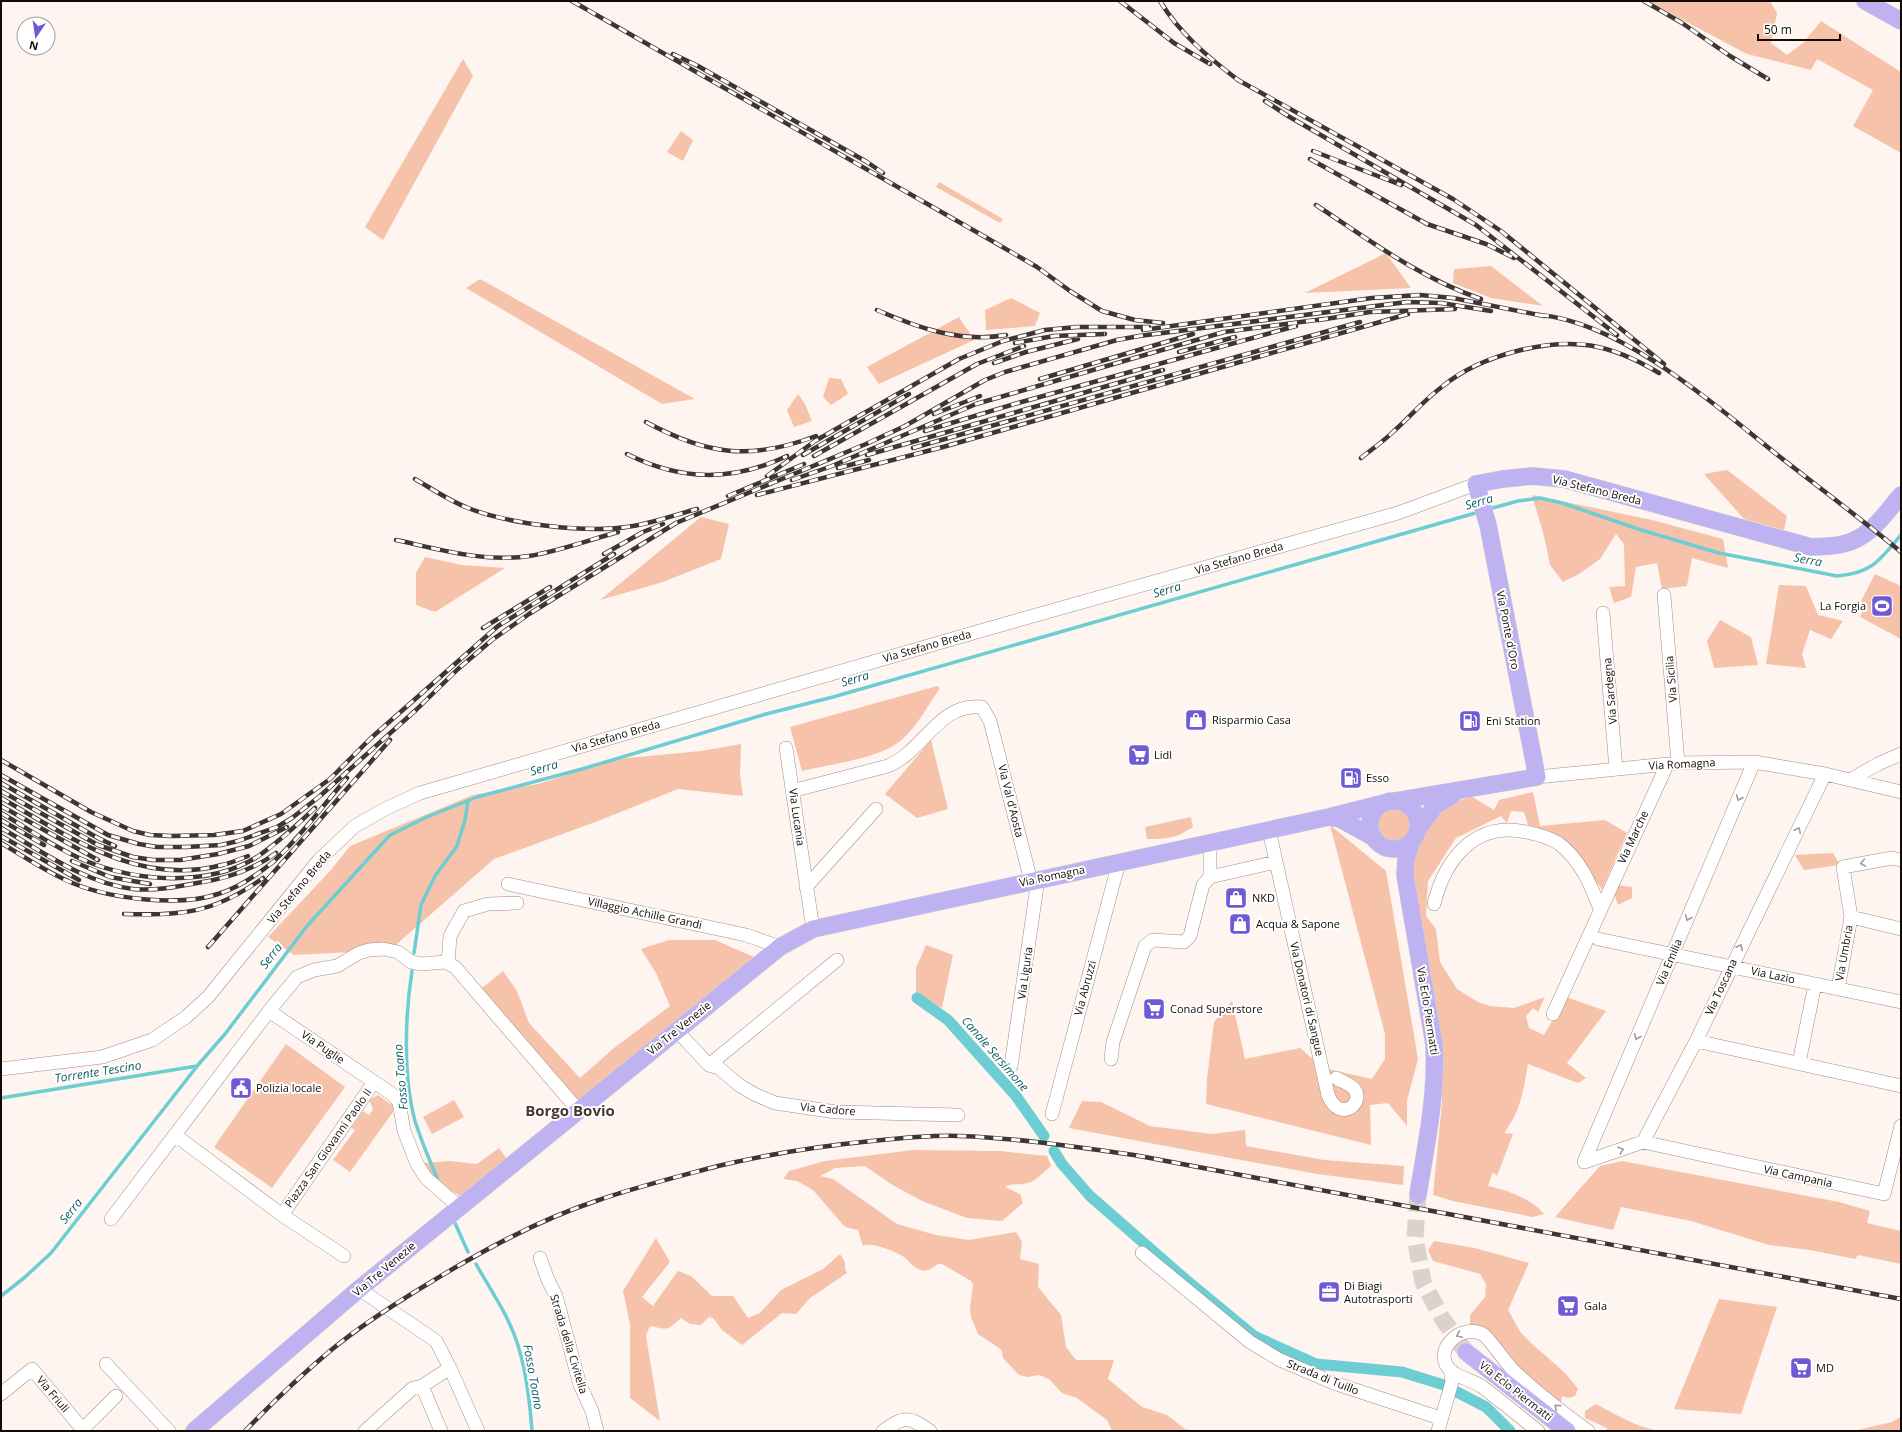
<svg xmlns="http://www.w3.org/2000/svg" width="1902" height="1432" viewBox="0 0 1902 1432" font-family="'Open Sans',sans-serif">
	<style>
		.green { fill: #f6c2aa }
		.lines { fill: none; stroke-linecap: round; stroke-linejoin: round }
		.stream { stroke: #6ccdd2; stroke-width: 3.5 }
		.canal { stroke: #6ccdd2; stroke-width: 11 }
		.major-tunnel { stroke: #dbd1cd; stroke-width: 17; stroke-dasharray: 17 8; stroke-linecap: butt }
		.minor-casing { stroke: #a38d83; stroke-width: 14 }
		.major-casing { stroke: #d4d3d2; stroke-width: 18 }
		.minor { stroke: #fff; stroke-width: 13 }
		.major { stroke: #beb3f0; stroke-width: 17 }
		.rail-casing { stroke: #3e3633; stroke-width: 4.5 }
		.rail { stroke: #fff; stroke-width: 3; stroke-dasharray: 9; stroke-linecap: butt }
		.oneway { stroke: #a09d9c }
		.labels { text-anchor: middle; stroke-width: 4; stroke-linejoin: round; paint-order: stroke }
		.street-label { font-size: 11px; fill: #120a07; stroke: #fff }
		.poi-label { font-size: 11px; fill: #120a07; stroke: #fff; text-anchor: start }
		.water-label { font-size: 12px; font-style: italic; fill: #0e6266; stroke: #fff }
		.district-label { font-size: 15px; font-weight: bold; fill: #4a382f; stroke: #fff }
	</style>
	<rect width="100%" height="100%" fill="#fef4f0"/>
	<path class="green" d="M1647,1H1770L1777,13L1771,43L1787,55L1803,43L1821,21L1901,72V153L1853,126L1873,90L1817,59L1811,70L1747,54Z
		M463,59L473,76L383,240L365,227Z
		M681,131L693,140L683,161L667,152Z
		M939,182L1003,219L1000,223L936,187Z
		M1386,253L1411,288L1305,293Z
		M1491,266L1543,306L1491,298L1453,283L1454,269Z
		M480,279L695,399L662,404L466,288Z
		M1011,298L1040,313L1035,326L986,330L985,310Z
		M959,317L974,340L879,384L867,367Z
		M829,378L841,379L848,394L831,405L823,397Z
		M798,394L805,404L812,421L794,427L787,410Z
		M1727,470L1787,516L1784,530L1744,519L1704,474Z
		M1532,495L1652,520L1723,539L1728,568L1692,558L1687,586L1662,589L1657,563L1636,567L1631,597L1614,603L1609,587L1625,586L1624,544L1616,534L1600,559L1579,574L1563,582L1550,565L1544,536Z
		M701,517L729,524L721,559L660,583L600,600Z
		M425,557L462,565L505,568L435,612L416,605V573Z
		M1875,574L1901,586V639L1860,617L1863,610L1861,601Z
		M1779,585L1806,586L1818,615L1843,621L1831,639L1810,630L1802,654L1806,668L1766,664Z
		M1720,620L1751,637L1758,665L1714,668L1707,641Z
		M937,686L940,688C928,705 916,729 899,742C877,759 830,764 802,771L790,727Z
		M931,740L948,809L917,818L885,794Z
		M741,744L740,775L743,796L678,789L598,821L494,859L390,950L294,955L268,937L331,870L350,846L473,795L538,784L617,759L701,751Z
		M1533,792L1540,826L1605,820L1627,833L1602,889L1596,882L1578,853L1549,831L1528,825L1524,812L1511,811L1507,823L1501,816L1456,838L1428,881L1426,916L1436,929L1440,962L1457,989L1478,1002L1490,1006L1514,1008L1545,997L1538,1012L1533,1008L1526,1016L1529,1028L1544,1035L1566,997L1606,1011L1567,1063L1586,1078L1578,1083L1528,1064C1524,1089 1520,1113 1504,1133L1513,1134L1497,1176L1493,1172L1488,1186C1507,1190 1532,1199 1544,1214L1533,1217L1453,1201L1433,1195L1442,1102L1441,1063L1436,1003L1410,864L1422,837L1440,809L1471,796L1494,810L1499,800Z
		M1378 825a17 17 0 1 1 34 0a17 17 0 1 1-34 0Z
		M1191,817L1193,828C1187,829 1184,833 1179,835C1168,839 1158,839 1147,839L1145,827Z
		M1330,825L1386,871L1418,1059L1407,1101V1126L1388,1103L1370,1105L1371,1145L1206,1104L1207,1079L1214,1022L1232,1001L1245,1059L1300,1048L1323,1068L1372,1079L1385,1059V1034Z
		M1833,853L1840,865L1804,870L1795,855Z
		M1611,884L1632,887V898L1618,905Z
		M669,940H715L756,958L578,1103L481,989L503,971L517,991L529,1023L580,1078L614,1048L670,1006L656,973L641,949Z
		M926,945L953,955L942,1008L916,993V968Z
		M286,1044L345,1087L272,1188L214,1147Z
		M378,1095L393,1106V1112L350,1172L333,1160L355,1130L351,1128L363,1111L369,1115L373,1109L369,1100Z
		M454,1100L464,1117L432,1134L423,1117Z
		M1082,1101L1101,1102L1150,1126L1212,1134L1245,1130L1246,1146L1324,1160L1404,1166L1403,1185L1317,1174L1069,1128Z
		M499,1148L507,1159L460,1196C445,1187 432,1179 424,1163L450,1161L477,1164Z
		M913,1150L1000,1151L1047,1156L1051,1166C1044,1172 1033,1184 1023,1184C1015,1185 1012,1183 1005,1187L1020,1194L1023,1203L1002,1221L967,1218L922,1201L891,1184L865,1166L835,1168L820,1176L833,1179L897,1224L936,1235L969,1240L1016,1232L1022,1242L1020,1259L1039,1264L1038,1287L1061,1315L1066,1347L1076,1360H1114L1108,1379L1142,1407L1167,1415L1185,1429L1195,1431H1112L1107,1420L1077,1398L1062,1393L1049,1379L1039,1375L1027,1377L1019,1375L1003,1358L1002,1351L999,1348L978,1334L971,1317L970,1309L973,1284L971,1281L942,1264H938C933,1267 928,1273 921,1270C915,1269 909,1261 904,1257C896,1252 871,1241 863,1246L858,1230L845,1227L813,1190L797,1181L783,1179L789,1171L825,1161Z
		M1622,1161L1839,1202L1870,1211L1867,1223L1901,1231V1264L1858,1255L1855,1259L1810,1250L1769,1245L1691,1221L1621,1207L1613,1230L1555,1217L1600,1166Z
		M656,1238L670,1262L642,1297L653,1306L678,1271L691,1276L712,1296H733L748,1318L760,1313L781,1290L823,1269L840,1254L845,1262V1269L847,1273L810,1298L796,1314L782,1313L742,1345L722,1330L713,1318L709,1317L701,1325L690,1324L681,1318C669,1329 668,1331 652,1326L649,1328L646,1336L660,1421L630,1398V1324L623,1291Z
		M1434,1241L1475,1248L1529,1263L1508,1310C1513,1318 1518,1330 1524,1336C1542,1355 1563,1367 1578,1389L1575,1396L1568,1398L1562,1396L1561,1402C1540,1394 1506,1359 1496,1338L1470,1327V1315L1485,1297L1486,1284L1480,1274L1433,1261L1428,1250Z
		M1719,1299L1777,1307L1741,1414L1674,1409Z
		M1596,1404C1616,1415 1635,1426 1658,1431H1606L1607,1428L1585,1418V1411Z
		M1901,1417V1431H1853L1892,1422Z"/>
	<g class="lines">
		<path class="stream" d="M1489,509L1518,501L1540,498L1562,503L1641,530L1719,553L1837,576C1872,573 1879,561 1901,535
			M414,953L421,905L435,876L457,846L465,820L468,801
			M412,971C405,1016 403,1077 415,1121C421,1140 429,1159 437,1178
			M1,1098L197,1066
			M455,1223L468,1252
			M476,1264C491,1291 511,1319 519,1349C527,1375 530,1404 532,1431
			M1,1296L24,1278L51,1253L198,1065L225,1034L307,926L390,835L427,817L477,797L582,769L766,714L833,697L1479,512"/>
		<path class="canal" d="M917,998L948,1020L1016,1096L1044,1136
			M1054,1151L1062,1164L1090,1196L1185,1279L1254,1336L1316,1364L1402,1372L1444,1385
			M1455,1391L1486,1407L1510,1431"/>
		<path class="major-tunnel" d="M1418,1195L1415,1237L1423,1282L1442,1318L1466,1352"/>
		<g class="minor-casing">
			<path id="minor" d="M1664,595L1678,763
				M1603,613L1616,769
				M786,748L813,929
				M1537,777L1678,763L1754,762L1825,774L1901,792
				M1850,780L1878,764L1901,754
				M792,791L888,766C924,751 939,702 982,707L990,721L1031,881
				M1269,830L1328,1095C1340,1124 1364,1103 1355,1090C1351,1084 1342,1082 1336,1078
				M1210,877V842
				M508,884L746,935L780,947
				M806,887L876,809
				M1434,904C1445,859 1475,821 1526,832C1536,834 1549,837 1558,843C1580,859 1591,885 1600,909
				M1851,917L1901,929
				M1598,939L1901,1002
				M448,963L450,936L464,911L488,904L517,903
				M1838,989L1851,917L1843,867L1892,858L1901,860
				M269,1011L297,977L314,970L337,966L359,953L369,950L383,949L398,952L411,962L422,964L445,962L455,967L578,1110
				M1553,1014L1667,765
				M676,1030L709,1065L719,1068L739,1085L754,1094L775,1103L836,1112L958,1115
				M1696,1041L1901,1086
				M1111,1059L1113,1042L1145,946L1153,940L1184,942L1190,936L1203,885L1210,877L1276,862
				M1799,1063L1815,984
				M709,1065L837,960
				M1011,1066L1038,879
				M1,1069L102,1057L152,1040L186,1017L208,997L319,860L355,826L385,809L420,793L987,629L1398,513L1476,484
				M1052,1114L1119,862
				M175,1135L282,1215L344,1256
				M1643,1142L1884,1194L1901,1126
				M1584,1162L1643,1142L1696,1041L1825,774
				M1584,1162L1754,762
				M282,1215L374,1082
				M111,1219L269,1011L392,1094L399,1102L404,1131L417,1164L426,1178L459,1207
				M1142,1253L1250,1342L1280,1360L1334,1383L1440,1418
				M540,1258L548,1280L556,1296L580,1385L592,1411L597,1431
				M359,1289L436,1341L450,1368L478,1431
				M106,1364L169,1431
				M422,1386L441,1431
				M1,1394L32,1369L84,1431
				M81,1431L116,1396
				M365,1431L413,1388L422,1386L450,1368
				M883,1431C904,1416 909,1416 930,1431
				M1438,1431L1452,1382L1451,1370
				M1538,1431C1519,1416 1500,1400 1481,1386C1472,1380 1459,1378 1451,1371C1430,1351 1462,1321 1484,1335C1490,1340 1504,1360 1511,1368C1534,1391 1562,1412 1588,1431"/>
		</g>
		<g class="major-casing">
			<path id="major" d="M1865,1L1901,21
				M1370 825a24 24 0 1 1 48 0a24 24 0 1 1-48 0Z
				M1395,801L1537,777L1488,525L1476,484L1503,479L1532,476L1564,479L1811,547C1821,546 1833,547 1843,544C1870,538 1884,515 1901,495
				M1329,817L1340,819L1373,837
				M1419,828L1435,806L1454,794
				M1411,844L1406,859L1405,875L1434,1044C1437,1095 1426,1145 1418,1195
				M1466,1352L1567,1431
				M194,1431L359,1289L780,947L813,929L1329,817L1384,803"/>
		</g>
		<use href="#minor" class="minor"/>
		<use href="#major" class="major"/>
		<g class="rail-casing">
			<path id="rail" d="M572,1L987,238L1037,267L1070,291L1102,311L1135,320L1163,323
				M1120,1L1174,43L1210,64
				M1160,1C1180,34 1208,57 1238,80L1453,199L1501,231L1664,364
				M1644,1L1682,23L1730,56L1768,79
				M673,54L698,66L867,162L883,173
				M1265,101L1288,116L1476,225L1617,335
				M1313,151L1401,185
				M1310,159L1427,224L1486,244L1514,258
				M1316,205C1369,240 1420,278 1481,299
				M877,310C918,328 961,343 1006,335
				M1540,315C1620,322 1714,404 1775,453C1817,486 1860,518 1901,552
				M1319,320L1370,312L1455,309
				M1143,330L1372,298L1420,295L1453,298L1544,316
				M1015,343L1054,336L1105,334
				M1179,352L1235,337
				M994,363L1026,352L1078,339
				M1040,379L1193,334
				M934,414L980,396
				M646,422C707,455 750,461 816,436
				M925,431L1018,403L1296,326
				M913,448L1360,322
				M627,454C681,481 732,482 787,456
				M803,455L909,394
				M867,455L1163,370
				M814,456L977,364L1024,346
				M1361,458C1372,449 1384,441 1394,431C1411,416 1425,399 1443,386C1465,368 1490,358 1517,351C1573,337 1609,343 1659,373
				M838,468L869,460
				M767,476L815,441L959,359L1003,341L1045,330L1077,327H1149
				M415,479C432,489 450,501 468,508C508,524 584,533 627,527C651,524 674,515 697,509
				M792,480L832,466L976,404L1224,332L1324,319
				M757,495L943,447L1408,314
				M728,496L804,464
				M396,540C438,549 485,563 529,556C559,551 589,540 618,532
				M604,554L643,532L663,524
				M483,628L550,587
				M1,760L91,812L133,831L150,835L171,836L214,835L243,831L281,814L330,779L371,738L498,626L614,554
				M1,775L108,835L139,844L157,847H186L221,845L238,841L277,827L292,818L320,796L416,710L458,669L492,640L529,614L676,523L866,444L905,426L985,380L1005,372L1117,340L1139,336L1407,302L1441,303L1491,311
				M1,783L98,838L115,846
				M1,791L98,845L133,857L153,860H180L218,854L249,846L287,827
				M1,798C70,837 139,887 222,865C231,863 240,859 248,856
				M1,806L98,860
				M1,813C29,829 57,849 86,861C137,882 209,887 257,857C278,843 297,825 315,808
				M1,820L44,845
				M1,828C43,852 85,883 133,889C155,891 176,887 197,883C225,879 253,870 276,853
				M1,836L79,880
				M1,843C25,857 49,874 75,884C112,899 180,907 218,894C238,888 257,875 273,862C300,838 323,805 347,778
				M72,861L110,877L150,884
				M124,914C182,916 214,913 263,878
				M208,947L390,740
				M245,1431C272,1403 300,1376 330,1351C360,1326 393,1305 426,1285C480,1252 536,1221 596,1201C636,1187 677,1177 718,1166C769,1154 820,1146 872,1141C901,1138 931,1135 959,1136C1018,1138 1076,1147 1134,1155L1901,1299"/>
		</g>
		<use href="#rail" class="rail"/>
	</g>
	<defs><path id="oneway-chevron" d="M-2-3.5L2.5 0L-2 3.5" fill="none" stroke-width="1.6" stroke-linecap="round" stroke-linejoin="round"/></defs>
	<g class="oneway">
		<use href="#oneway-chevron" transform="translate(1739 798) rotate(113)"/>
		<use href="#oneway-chevron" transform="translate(1798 830) rotate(-64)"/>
		<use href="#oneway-chevron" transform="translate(1863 863) rotate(170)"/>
		<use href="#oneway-chevron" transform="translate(1688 918) rotate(113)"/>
		<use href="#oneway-chevron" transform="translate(1740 947) rotate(-64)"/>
		<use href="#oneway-chevron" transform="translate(1637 1037) rotate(113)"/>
		<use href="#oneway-chevron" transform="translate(1621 1150) rotate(-19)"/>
		<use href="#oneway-chevron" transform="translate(1459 1335) rotate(155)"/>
		<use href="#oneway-chevron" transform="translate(1557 1407) rotate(-140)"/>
	</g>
	<defs>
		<g id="stadium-square" transform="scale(1.15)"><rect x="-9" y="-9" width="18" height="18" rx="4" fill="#6e5ad4" stroke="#fff"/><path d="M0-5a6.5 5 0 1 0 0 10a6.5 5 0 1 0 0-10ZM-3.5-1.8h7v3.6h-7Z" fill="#fff"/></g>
		<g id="shop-square" transform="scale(1.15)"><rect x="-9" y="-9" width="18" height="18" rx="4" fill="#6e5ad4" stroke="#fff"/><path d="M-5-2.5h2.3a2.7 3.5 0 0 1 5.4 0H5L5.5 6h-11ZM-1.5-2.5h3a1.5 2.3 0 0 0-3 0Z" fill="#fff"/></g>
		<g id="fuel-square" transform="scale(1.15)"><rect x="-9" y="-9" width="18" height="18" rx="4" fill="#6e5ad4" stroke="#fff"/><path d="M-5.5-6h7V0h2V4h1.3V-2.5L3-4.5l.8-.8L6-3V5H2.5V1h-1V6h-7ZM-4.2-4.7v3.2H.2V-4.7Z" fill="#fff"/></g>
		<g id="supermarket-square" transform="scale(1.15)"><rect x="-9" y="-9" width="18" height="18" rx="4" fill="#6e5ad4" stroke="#fff"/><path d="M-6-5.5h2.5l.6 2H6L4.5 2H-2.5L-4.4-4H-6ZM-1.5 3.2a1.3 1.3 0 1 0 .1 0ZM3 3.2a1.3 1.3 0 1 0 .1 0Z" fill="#fff"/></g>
		<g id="civic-square" transform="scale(1.15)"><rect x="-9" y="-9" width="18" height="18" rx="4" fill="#6e5ad4" stroke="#fff"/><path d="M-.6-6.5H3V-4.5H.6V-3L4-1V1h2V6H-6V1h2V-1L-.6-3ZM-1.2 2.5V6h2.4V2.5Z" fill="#fff"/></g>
		<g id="office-square" transform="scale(1.15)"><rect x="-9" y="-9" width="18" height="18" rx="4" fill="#6e5ad4" stroke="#fff"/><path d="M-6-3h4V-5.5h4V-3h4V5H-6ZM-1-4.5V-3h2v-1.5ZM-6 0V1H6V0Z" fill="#fff"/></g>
	</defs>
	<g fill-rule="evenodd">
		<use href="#stadium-square" x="1882" y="606"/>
		<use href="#shop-square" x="1196" y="720"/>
		<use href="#fuel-square" x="1470" y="721"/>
		<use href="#supermarket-square" x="1139" y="755"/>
		<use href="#fuel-square" x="1351" y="778"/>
		<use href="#shop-square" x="1236" y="898"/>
		<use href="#shop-square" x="1240" y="924"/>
		<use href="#supermarket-square" x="1154" y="1009"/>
		<use href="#civic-square" x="241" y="1088"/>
		<use href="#office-square" x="1329" y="1292"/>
		<use href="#supermarket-square" x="1568" y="1306"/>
		<use href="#supermarket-square" x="1801" y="1368"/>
	</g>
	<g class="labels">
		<g class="street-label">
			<text transform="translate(1597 490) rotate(14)" y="4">Via Stefano Breda</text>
			<text transform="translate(1239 558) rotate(-16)" y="4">Via Stefano Breda</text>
			<text transform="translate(1508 630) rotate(79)" y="4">Via Ponte d'Oro</text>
			<text transform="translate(927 646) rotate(-16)" y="4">Via Stefano Breda</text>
			<text transform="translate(1671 679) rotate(-95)" y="4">Via Sicilia</text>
			<text transform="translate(1610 691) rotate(-95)" y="4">Via Sardegna</text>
			<text transform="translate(616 736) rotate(-16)" y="4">Via Stefano Breda</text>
			<text transform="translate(1682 764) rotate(-3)" y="4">Via Romagna</text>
			<text transform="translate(1011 801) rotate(76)" y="4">Via Val d'Aosta</text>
			<text transform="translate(797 817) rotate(82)" y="4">Via Lucania</text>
			<text transform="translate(1633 837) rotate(-65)" y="4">Via Marche</text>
			<text transform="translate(1052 876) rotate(-12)" y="4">Via Romagna</text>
			<text transform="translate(299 887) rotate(-50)" y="4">Via Stefano Breda</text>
			<text transform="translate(645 913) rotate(12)" y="4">Villaggio Achille Grandi</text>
			<text transform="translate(1844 953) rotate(-80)" y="4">Via Umbria</text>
			<text transform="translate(1669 962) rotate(-67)" y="4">Via Emilia</text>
			<text transform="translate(1025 973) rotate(-82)" y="4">Via Liguria</text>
			<text transform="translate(1773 975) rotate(12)" y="4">Via Lazio</text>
			<text transform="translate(1721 987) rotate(-65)" y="4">Via Toscana</text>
			<text transform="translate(1085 988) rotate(-75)" y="4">Via Abruzzi</text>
			<text transform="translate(1307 999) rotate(77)" y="4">Via Donatori di Sangue</text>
			<text transform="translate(1428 1011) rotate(81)" y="4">Via Eclo Piermatti</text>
			<text transform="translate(679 1028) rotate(-39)" y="4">Via Tre Venezie</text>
			<text transform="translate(323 1047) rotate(34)" y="4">Via Puglie</text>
			<text transform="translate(828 1109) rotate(5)" y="4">Via Cadore</text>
			<text transform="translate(328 1148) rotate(-55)" y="4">Piazza San Giovanni Paolo II</text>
			<text transform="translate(1798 1176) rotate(12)" y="4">Via Campania</text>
			<text transform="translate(384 1269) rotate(-40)" y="4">Via Tre Venezie</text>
			<text transform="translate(569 1344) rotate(73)" y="4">Strada della Civitella</text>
			<text transform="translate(1323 1377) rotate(22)" y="4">Strada di Tuillo</text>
			<text transform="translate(1516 1391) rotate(38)" y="4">Via Eclo Piermatti</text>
			<text transform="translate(53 1394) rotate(50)" y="4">Via Friuli</text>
		</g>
		<g class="poi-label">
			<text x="1866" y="610" text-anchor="end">La Forgia</text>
			<text x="1212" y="724">Risparmio Casa</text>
			<text x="1486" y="725">Eni Station</text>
			<text x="1154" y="759">Lidl</text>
			<text x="1366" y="782">Esso</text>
			<text x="1252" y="902">NKD</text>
			<text x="1256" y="928">Acqua &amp; Sapone</text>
			<text x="1170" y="1013">Conad Superstore</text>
			<text x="256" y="1092">Polizia locale</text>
			<text x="1344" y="1290">Di Biagi<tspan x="1344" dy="13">Autotrasporti</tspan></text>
			<text x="1584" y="1310">Gala</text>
			<text x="1816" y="1372">MD</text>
		</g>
		<g class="water-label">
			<text transform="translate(1479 502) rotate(-16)" y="4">Serra</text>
			<text transform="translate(1808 560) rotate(11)" y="4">Serra</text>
			<text transform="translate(1167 590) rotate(-16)" y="4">Serra</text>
			<text transform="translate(855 679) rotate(-16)" y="4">Serra</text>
			<text transform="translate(544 768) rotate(-16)" y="4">Serra</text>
			<text transform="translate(271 956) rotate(-53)" y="4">Serra</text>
			<text transform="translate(995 1054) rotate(49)" y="4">Canale Sersimone</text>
			<text transform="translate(98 1072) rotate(-9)" y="4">Torrente Tescino</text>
			<text transform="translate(401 1077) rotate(-95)" y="4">Fosso Toano</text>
			<text transform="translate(71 1211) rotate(-51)" y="4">Serra</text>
			<text transform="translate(533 1377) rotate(80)" y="4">Fosso Toano</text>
		</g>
		<g class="district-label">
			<text x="570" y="1116">Borgo Bovio</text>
		</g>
	</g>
	<rect width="1902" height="1432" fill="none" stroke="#120a07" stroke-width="4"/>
	<g transform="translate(36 36) rotate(193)"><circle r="19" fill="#ffffff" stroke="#a09d9c"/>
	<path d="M0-3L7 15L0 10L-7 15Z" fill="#6e5ad4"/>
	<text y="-6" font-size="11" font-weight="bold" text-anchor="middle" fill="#120a07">N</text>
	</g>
	<path d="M1758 34v6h82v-6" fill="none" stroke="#120a07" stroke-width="2"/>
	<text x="1764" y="34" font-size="12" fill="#120a07" stroke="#ffffff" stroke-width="3" paint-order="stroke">50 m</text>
</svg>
